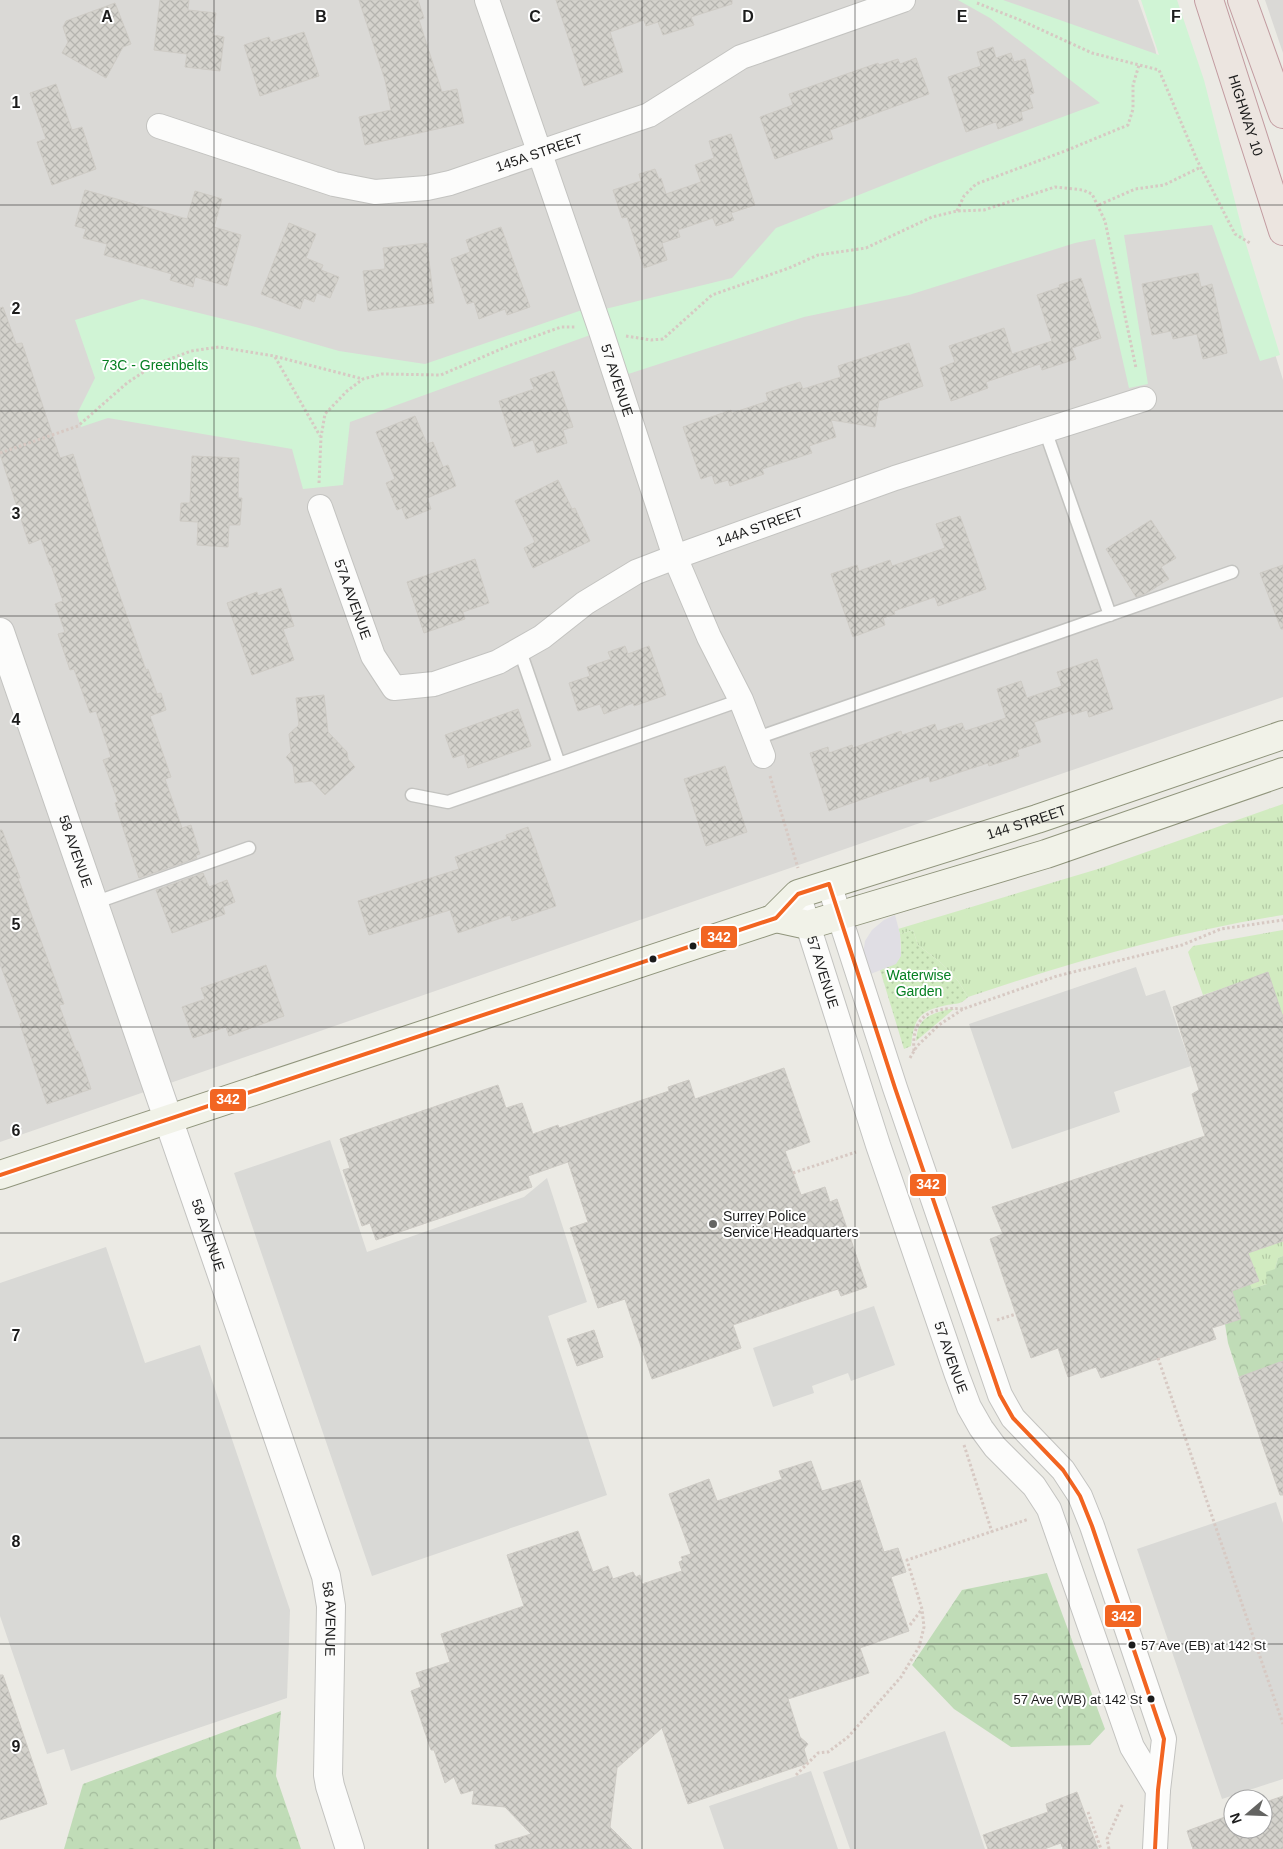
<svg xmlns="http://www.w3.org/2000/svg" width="1283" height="1849" viewBox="0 0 1283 1849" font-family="Helvetica,sans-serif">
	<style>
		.residential { fill: #dad9d6 }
		.grass { fill: url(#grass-tufts) }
		.forest { fill: url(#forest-crowns) }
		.park { fill: #d0f4d5 }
		.garden { fill: url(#garden-dots) }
		.parking { fill: #d9d9d6 }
		.plaza { fill: #e0dee4 }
		.building { fill: url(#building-cross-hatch); stroke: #cecbc5 }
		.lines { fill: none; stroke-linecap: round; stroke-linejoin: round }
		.service-casing { stroke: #c3c3c0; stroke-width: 15 }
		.minor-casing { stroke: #c3c3c0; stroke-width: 26 }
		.tertiary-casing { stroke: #c3c3c0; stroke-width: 30 }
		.secondary-casing { stroke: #90957c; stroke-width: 30 }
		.trunk-casing { stroke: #c29ba0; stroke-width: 30 }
		.path { stroke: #d7c9c3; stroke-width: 3; stroke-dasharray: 2.5 2.5; stroke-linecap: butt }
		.service { stroke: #fcfcfb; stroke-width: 12 }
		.minor { stroke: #fcfcfb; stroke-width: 24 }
		.tertiary { stroke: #fcfcfb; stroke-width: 28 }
		.secondary { stroke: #f1f2e8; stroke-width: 28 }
		.trunk { stroke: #ece5e0; stroke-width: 28 }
		.bus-1-casing { stroke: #fff; stroke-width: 8 }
		.bus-1 { stroke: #f26522; stroke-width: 4 }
		.grid { fill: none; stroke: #1c1c1c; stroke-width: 1; stroke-opacity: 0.55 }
		.bus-dot { fill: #1c1c1c; stroke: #fff; stroke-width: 2 }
		.poi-dot { fill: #646462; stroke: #fff; stroke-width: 2 }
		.labels { text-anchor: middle; stroke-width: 4; stroke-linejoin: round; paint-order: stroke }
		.bus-label { font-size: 13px; fill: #1c1c1c; stroke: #fff; text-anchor: start }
		.street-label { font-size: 14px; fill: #1c1c1c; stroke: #fff }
		.park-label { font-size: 14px; fill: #057f21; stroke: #fff }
		.poi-label { font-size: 14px; fill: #1c1c1c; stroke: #fff; text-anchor: start }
		.grid-label { font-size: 16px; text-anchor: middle; font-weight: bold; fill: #1c1c1c; stroke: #fff; stroke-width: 4; stroke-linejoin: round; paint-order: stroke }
		.line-badge { stroke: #fff; stroke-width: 2 }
		.badge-label { font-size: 14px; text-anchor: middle; font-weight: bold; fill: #fff }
	</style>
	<defs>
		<pattern id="grass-tufts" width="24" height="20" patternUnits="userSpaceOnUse" patternTransform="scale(1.25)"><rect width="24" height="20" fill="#d1ebc0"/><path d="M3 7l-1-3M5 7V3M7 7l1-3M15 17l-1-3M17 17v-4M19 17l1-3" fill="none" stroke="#b3c9a4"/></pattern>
		<pattern id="forest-crowns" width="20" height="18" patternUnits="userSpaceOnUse" patternTransform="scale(1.25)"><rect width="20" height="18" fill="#c0dcb7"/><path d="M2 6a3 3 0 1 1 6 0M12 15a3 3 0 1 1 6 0" fill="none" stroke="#a4bc9d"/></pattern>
		<pattern id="garden-dots" width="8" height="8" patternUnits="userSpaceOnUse" patternTransform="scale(1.25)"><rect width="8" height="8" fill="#d1ebc0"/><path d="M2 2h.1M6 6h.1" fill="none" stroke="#b3c9a4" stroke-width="1.8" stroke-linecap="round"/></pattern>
		<pattern id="building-cross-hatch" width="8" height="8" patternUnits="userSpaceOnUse" patternTransform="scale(1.25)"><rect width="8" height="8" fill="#d4d2cc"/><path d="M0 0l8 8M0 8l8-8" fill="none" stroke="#b5b4af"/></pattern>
	</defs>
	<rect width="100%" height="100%" fill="#ebeae4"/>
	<path class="residential" d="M0,0H1138L1155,48L1161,77L1275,354L1283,380V697L0,1142Z
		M1265,0H1283V53Z"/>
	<path class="grass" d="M1283,804V915C1176,932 1071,962 968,997L958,981L940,962L918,945L913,930L900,934L898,929L1098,869Z
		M1283,930V1017L1268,973L1203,995L1188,952L1193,946Z
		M1283,1241V1256L1278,1258L1275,1269L1267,1284L1252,1289L1250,1284L1259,1281L1248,1253Z"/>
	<path class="forest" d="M1283,1256V1361L1239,1377L1228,1343L1225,1324L1241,1319L1232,1291L1250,1284L1252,1289L1267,1284L1266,1272L1275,1269L1278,1258Z
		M1047,1573L1105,1729L1090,1745L1011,1747L954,1709L912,1665L962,1590Z
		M281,1711L276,1776L301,1849H64L83,1784Z"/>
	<path class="park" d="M958,0H1003L1159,55L1141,0H1177L1204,80L1245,241L1280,355L1260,361L1212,225L1124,235L1148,384L1129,388L1095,239L1075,243L909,295L804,317L619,377L597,311L732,278L776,228L939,163L1100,103L990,18Z
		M142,299L252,326L339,351L425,364L585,309L593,334L350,422L343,485L303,489L292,449L108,418L81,427L77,414L95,378L75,320Z"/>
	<path class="garden" d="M913,930L918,945L940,962L958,981L968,997C961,1005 957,1003 947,1005C918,1011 914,1019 911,1046L904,1049L880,970C903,961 902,960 900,934Z
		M949,1009H954L916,1041C918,1018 928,1015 949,1009Z"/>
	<path class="parking" d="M1136,967L1146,996L1165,990L1191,1066L1114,1092L1120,1112L1012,1149L969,1024Z
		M330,1140L367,1252L524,1197L547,1178L587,1302L548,1316L607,1495L372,1576L234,1173Z
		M106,1247L145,1363L200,1345L290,1610L287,1698L71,1771L64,1749L47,1754L0,1616V1283Z
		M874,1306L895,1365L851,1381L848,1373L812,1386L814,1393L773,1407L753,1348Z
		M1276,1502L1283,1523V1779L1222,1799L1137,1549Z
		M945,1731L985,1849H850L823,1772Z
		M811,1771L838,1849H724L709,1806Z"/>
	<path class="plaza" d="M895,915L900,934L901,956L896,964L868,975L863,955L865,941L872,930L884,920Z"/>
	<path class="building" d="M160,0H189L188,10L216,13L213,35L224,37L220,71L185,67L187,54L154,50Z
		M359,0H418L424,18L419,20L442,92L457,89L464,123L365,145L359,117L391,110L385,80Z
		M556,0H732V4L691,17L694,25L663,35L658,22L646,26L644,20L610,32L623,72L584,86Z
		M115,3L131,44L123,47L106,78L62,53L68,42L63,27L66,21Z
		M304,32L319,76L260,96L244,45L269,37L271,42Z
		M993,47L996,58L1011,53L1014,62L1025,59L1034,93L1029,95L1033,108L1021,112L1023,120L998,129L996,122L966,132L948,77L981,66L977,52Z
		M916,58L929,94L830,130L833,139L775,159L760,117L793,105L789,94L878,63L879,65L898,59L900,64Z
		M56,84L72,130L82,127L96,169L52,185L37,142L46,139L30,93Z
		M731,134L755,205L731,213L734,220L716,226L713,218L678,230L680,237L662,243L667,260L644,268L627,217L622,218L613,190L641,181L639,174L655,169L659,179L661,178L666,194L701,182L695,165L714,158L709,141Z
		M85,190L187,219L195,191L222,199L214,227L241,235L227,286L195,277L193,287L170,280L172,274L104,255L107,244L83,238L86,229L75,226Z
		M289,223L316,234L306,258L323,265L321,270L339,277L330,298L317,293L314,302L304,298L300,309L261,294Z
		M501,227L530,307L507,315L505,309L479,319L474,302L467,304L451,259L470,252L466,240Z
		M427,243L434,303L368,311L363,271L385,269L383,248Z
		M1198,273L1201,287L1212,284L1227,353L1203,359L1197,334L1173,339L1171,331L1152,335L1142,284Z
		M1081,278L1101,338L1072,348L1076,359L1042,370L1040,364L986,382L988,388L951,401L940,368L955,362L949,346L1004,328L1012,354L1052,341L1037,295L1060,287L1059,285Z
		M3,307L16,344L22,343L60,458L73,454L110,568L146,670L148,669L157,694L161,693L166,710L150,716L171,777L165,779L182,828L191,825L200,854L196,855L197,858L139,878L115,803L118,802L103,760L111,757L96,711L90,713L74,669L70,670L58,634L65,632L55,604L63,601L51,565H50L41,539L29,544L0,454V308Z
		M909,343L923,386L879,401L875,427L831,420L836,437L809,446L812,453L762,469L764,474L730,486L728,480L715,484L712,475L701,479L683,427L731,410L732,413L768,401L766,393L800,382L803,389L841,377L838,366Z
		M554,371L573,427L563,430L567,443L537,453L533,440L514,447L499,401L534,389L530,379Z
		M415,416L427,444L433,442L443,467L448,465L456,486L427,498L431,509L406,519L402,508L397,510L386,483L395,479L376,432Z
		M192,456L239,458L238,498H242L240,525H229L228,547L197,545L198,522L180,521L181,503H190Z
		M558,480L572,509L575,508L590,541L533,568L524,548L535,542L515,501Z
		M960,516L986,589L938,606L935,597L894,611L895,614L883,618L885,625L853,637L831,574L857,565L859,571L890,560L892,566L945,548L936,524Z
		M1151,520L1176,558L1161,567L1169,579L1145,594L1136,597L1106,549Z
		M475,559L489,603L463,612L465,619L424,633L407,582Z
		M1283,565V629H1281L1260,573Z
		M281,588L294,626L283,629L294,660L252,675L227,603L257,592L258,596Z
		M625,646L628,654L649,646L666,695L634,706L633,703L604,714L600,704L578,711L569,683L590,676L587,667L611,659L608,652Z
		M1097,659L1113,709L1089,717L1087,710L1072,715L1070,711L1034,722L1041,742L1017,750L1019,756L989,766L988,763L930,782L929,776L829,811L810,753L828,747L829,753L852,745L853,748L901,731L902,735L935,724L937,731L962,723L965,731L1006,718L997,689L1021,681L1027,698L1062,686L1057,672Z
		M324,695L328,732L347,752L348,759L355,767L325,795L312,781L295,783L293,765L286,757L291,752L289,734L299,725L296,698Z
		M518,709L531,746L468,768L464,754L453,758L445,735Z
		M725,766L747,832L706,846L684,779Z
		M528,827L556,906L512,921L510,915L458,933L450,910L369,935L358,901L459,869L455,857L507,839L506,835Z
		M0,830H2L20,878H18L64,1004L59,1005L76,1051H78L91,1089L47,1104L20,1024L22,1023L0,964Z
		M203,873L209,887L227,880L235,902L223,907L225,914L172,933L156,890Z
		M266,965L284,1016L229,1036L226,1027L193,1038L182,1007L205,999L201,988Z
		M1268,972L1283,1017V1241L1248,1253L1259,1281L1232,1291L1241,1319L1212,1328L1216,1339L1101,1378L1096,1367L1068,1377L1058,1348L1031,1358L990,1239L1003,1234L992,1207L1205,1136L1192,1094L1199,1090L1173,1007Z
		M784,1068L810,1142L785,1151L801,1195L825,1187L830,1202L837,1199L867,1287L841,1296L838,1289L733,1325L741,1348L652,1379L625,1299L598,1308L570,1228L588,1222L568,1162L528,1176L532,1187L376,1240L370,1223L362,1226L343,1170L350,1168L340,1139L498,1085L506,1108L522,1103L533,1134L558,1125L559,1128L669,1091L668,1087L689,1080L695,1099Z
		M594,1330L603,1357L577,1366L567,1339Z
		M1283,1361V1495H1280L1239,1377Z
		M811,1461L822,1491L860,1480L884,1552L898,1548L906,1572L891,1577L909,1631L860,1648L869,1673L788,1699L800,1737L808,1744L804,1749L808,1763L688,1804L662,1728L617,1768L610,1827L632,1849H496L495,1845L531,1834L505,1807L472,1804L474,1790L461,1794L454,1777L445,1783L434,1750H431L411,1691L421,1687L416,1673L450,1662L441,1634L524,1606L507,1555L578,1531L593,1572L608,1566L613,1579L633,1572L636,1577L640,1575L642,1584L682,1571L679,1562L683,1560L681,1557L691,1554L669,1494L709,1479L717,1501L782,1479L779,1471Z
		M0,1675H3L47,1804L0,1820Z
		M1077,1792L1098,1849H1063L1061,1843L1044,1849H988L983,1835L1048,1812L1046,1804Z
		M1283,1796V1849H1193L1187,1831L1233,1814V1829H1263V1803Z"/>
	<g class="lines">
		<g class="service-casing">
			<path id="service" d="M1045,430L1110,615
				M757,738L1232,572
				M559,764L741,700
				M412,795L448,802L559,764L520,651
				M94,903L249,848"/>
		</g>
		<g class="minor-casing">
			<g id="minor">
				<path id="s1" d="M487,0L601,331L675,557L709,637L741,700L763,756"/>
				<path id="s2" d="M159,126L334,184L375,192L427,188L450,183L649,115L741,57L903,0"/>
				<path id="s3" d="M320,507L373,656L394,688L434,684L498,662L542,637L585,603L636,572L675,557L895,478L1144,399"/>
				<path d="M829,884L895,1088L1000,1395L1013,1418L1063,1470L1080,1496L1092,1526L1164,1739L1158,1790L1155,1849"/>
				<path id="s4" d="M798,894L878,1145L957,1375L969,1407L981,1428L995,1447L1034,1486L1049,1509L1132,1747L1158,1790"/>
			</g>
		</g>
		<g class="tertiary-casing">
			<g id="tertiary">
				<path id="s5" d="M0,632L326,1576L331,1606L328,1775L330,1786L350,1849"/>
			</g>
		</g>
		<g class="secondary-casing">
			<g id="secondary">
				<path d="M776,918L808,925L1046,854L1283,772"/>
				<path id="s6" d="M0,1175L773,919L798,894L1037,819L1283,735"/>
			</g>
		</g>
		<g class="trunk-casing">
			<g id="trunk">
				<path id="s7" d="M1209,0L1283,231"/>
				<path d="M1242,0L1283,114"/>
			</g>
		</g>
		<path class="path" d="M977,3L1020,20L1092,53L1159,70L1197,160L1235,234L1250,243
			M1099,205L1135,189L1164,185L1201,167
			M957,211L964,196L976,184L1065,151L1128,125L1133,109V85L1139,65
			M626,336L651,340L663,339L712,295L789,268L818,255L866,248L932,217L957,211L984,210L1055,187L1083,190L1092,194L1105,221L1136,368
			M275,357L320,436
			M0,453L78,426L127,383L154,365L191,351L219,347L274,356L363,379
			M319,483L321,437L325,414L347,391L363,379L382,374L441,375L508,346L561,327H576
			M770,776L798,868
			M914,1051C911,1017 930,1006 963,1009
			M910,1058L917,1046L939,1025L963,1009L1057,976L1182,945L1221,929L1283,920
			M793,1173L856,1152
			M997,1320L1016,1314
			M1158,1358L1283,1724
			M964,1445L992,1532
			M910,1625L922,1609L907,1560L1029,1519
			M796,1775L818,1753L828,1752L848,1737L901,1677L919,1647L924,1627L922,1609
			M1088,1812L1101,1849
			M1109,1849L1107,1839L1123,1803"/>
		<use href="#service" class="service"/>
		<use href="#minor" class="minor"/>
		<use href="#tertiary" class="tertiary"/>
		<use href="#secondary" class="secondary"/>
		<use href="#trunk" class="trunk"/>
		<g class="bus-1-casing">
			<path id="bus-1" d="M0,1175L776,918L798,894L829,884L895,1088L1000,1395L1013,1418L1063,1470L1080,1496L1092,1526L1164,1739L1158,1790L1155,1849"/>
		</g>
		<use href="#bus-1" class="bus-1"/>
	</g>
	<path class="grid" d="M214,0V1849M428,0V1849M642,0V1849M855,0V1849M1069,0V1849M0,205H1283M0,411H1283M0,616H1283M0,822H1283M0,1027H1283M0,1233H1283M0,1438H1283M0,1644H1283"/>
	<g class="bus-dot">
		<circle cx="693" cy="946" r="4.5"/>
		<circle cx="653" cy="959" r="4.5"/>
		<circle cx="1132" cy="1645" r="4.5"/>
		<circle cx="1151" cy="1699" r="4.5"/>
	</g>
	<circle class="poi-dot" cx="713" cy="1224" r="5"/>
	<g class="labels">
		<g class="bus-label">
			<text x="1141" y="1650">57 Ave (EB) at 142 St</text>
			<text x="1142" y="1704" text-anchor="end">57 Ave (WB) at 142 St</text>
		</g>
		<g class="street-label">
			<text dy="5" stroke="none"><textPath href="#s7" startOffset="121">HIGHWAY 10</textPath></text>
			<text dy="5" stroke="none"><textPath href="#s2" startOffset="396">145A STREET</textPath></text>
			<text dy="5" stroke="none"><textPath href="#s1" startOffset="402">57 AVENUE</textPath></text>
			<text dy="5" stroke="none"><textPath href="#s3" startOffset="601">144A STREET</textPath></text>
			<text dy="5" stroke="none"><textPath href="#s3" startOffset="98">57A AVENUE</textPath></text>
			<text dy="5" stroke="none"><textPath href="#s6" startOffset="1089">144 STREET</textPath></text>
			<text dy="5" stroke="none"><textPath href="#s5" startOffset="232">58 AVENUE</textPath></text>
			<text dy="5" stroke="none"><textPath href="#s4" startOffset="82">57 AVENUE</textPath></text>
			<text dy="5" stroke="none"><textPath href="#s5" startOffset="638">58 AVENUE</textPath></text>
			<text dy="5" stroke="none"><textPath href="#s4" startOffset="488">57 AVENUE</textPath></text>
			<text dy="5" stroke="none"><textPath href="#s5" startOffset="1042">58 AVENUE</textPath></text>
		</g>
		<g class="park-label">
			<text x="155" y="370">73C - Greenbelts</text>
			<text x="919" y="980">Waterwise<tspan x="919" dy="16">Garden</tspan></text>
		</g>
		<g class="poi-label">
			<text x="723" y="1221">Surrey Police<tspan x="723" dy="16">Service Headquarters</tspan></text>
		</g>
	</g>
	<g class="grid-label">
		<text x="107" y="22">A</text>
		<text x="321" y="22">B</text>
		<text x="535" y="22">C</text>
		<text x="748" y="22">D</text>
		<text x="962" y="22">E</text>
		<text x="1176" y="22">F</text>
		<text x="16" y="108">1</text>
		<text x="16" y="314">2</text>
		<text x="16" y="519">3</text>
		<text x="16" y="725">4</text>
		<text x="16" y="930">5</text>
		<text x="16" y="1136">6</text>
		<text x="16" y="1341">7</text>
		<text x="16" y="1547">8</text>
		<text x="16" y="1752">9</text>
	</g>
	<g class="line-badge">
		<rect x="700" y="925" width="38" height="24" rx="5" fill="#f26522"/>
		<rect x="209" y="1088" width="38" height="24" rx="5" fill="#f26522"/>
		<rect x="909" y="1173" width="38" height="24" rx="5" fill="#f26522"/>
		<rect x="1104" y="1604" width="38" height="24" rx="5" fill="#f26522"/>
	</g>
	<g class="badge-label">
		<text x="719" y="942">342</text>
		<text x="228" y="1104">342</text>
		<text x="928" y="1189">342</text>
		<text x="1123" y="1621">342</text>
	</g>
	<g transform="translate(1248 1814) rotate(251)"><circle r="24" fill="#ffffff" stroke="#a4a4a4"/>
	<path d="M0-4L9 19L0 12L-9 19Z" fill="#646462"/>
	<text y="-8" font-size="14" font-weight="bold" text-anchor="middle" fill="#1c1c1c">N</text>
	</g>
</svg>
